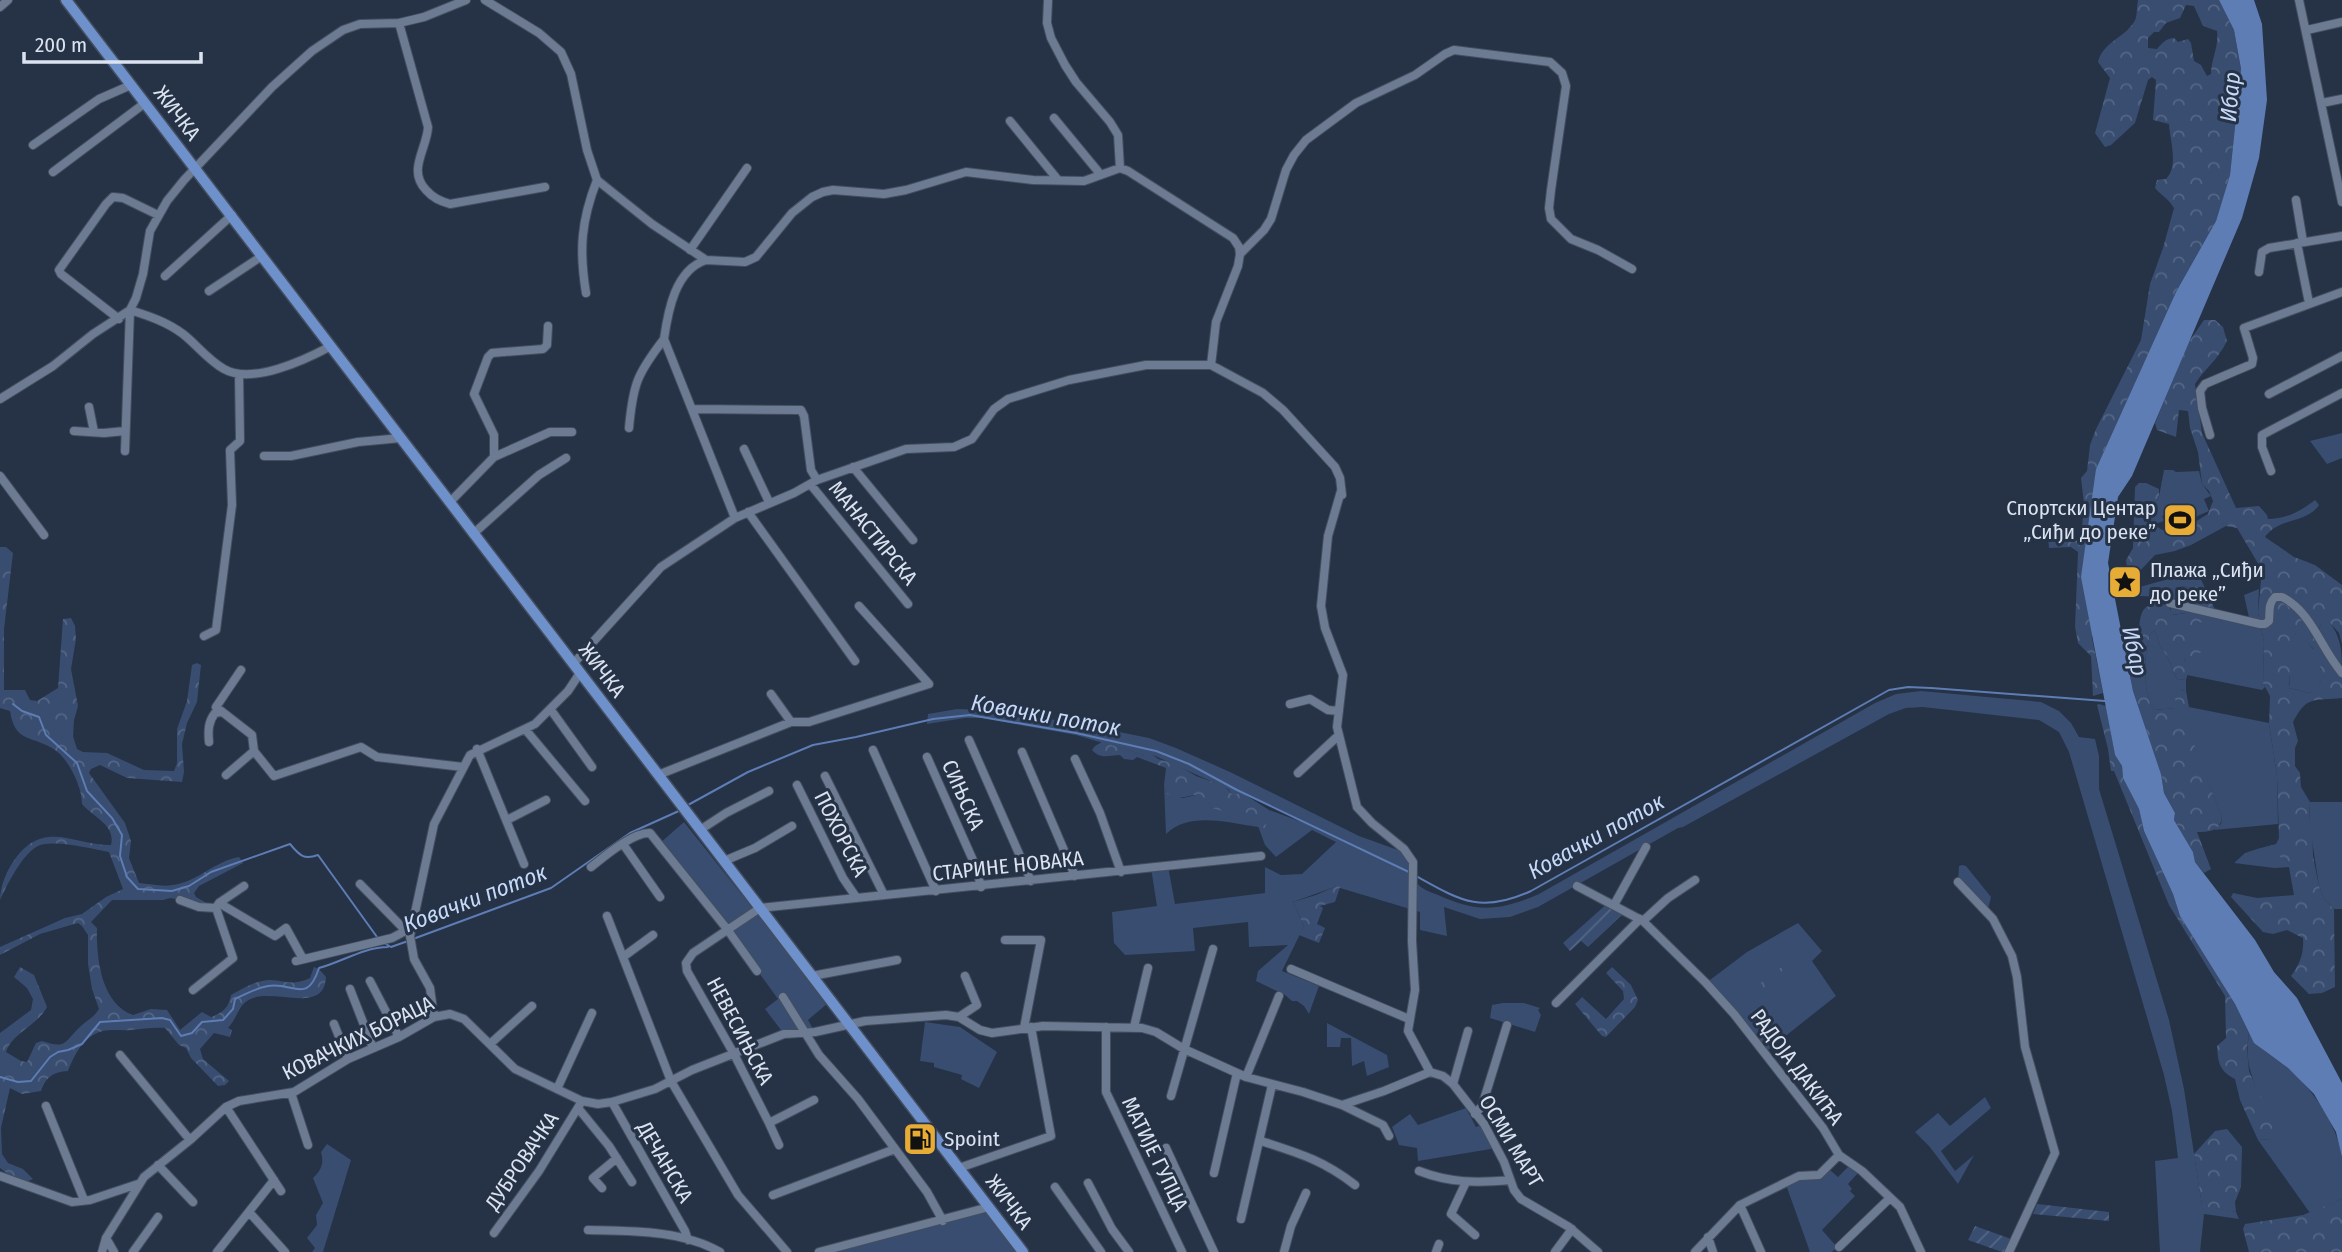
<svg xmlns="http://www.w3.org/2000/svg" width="2342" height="1252" viewBox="0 0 2342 1252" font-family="'Fira Sans Condensed',sans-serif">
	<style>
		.green { fill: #384d70 }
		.forest { fill: url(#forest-crowns); fill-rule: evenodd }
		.garden { fill: url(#garden-furrows) }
		.water { fill: #5d7db4 }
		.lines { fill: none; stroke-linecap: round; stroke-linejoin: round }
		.stream { stroke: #5d7db4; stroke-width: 2 }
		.minor-casing { stroke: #444e5f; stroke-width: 10 }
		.major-casing { stroke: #444e5f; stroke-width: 13 }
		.minor { stroke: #6d7b92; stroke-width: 8 }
		.major { stroke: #6e90cb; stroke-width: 10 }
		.labels { text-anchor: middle; stroke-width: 6; stroke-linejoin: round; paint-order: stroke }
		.street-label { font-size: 21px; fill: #dbe3f0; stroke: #263246 }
		.poi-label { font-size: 21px; fill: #dbe3f0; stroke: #263246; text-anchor: start }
		.water-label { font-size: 23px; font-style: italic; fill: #c6d9f9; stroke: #263246 }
	</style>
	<defs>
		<pattern id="forest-crowns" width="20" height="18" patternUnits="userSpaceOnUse" patternTransform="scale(1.75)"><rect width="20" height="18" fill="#384d70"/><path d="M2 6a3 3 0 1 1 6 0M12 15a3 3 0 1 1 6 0" fill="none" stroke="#546685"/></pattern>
		<pattern id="garden-furrows" width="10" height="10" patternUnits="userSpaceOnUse" patternTransform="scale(1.75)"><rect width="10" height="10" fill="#384d70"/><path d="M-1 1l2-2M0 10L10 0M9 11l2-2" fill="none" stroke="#546685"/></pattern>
	</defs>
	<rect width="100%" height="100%" fill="#263246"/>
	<path class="green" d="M2342,433V458L2327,464L2310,441Z
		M2164,470H2173L2176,472L2199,471L2202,484L2211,496L2204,499L2209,511L2186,521L2180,508L2162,516L2164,521L2155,524L2151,513L2159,496Z
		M2197,571L2179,580V586L2193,588L2194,594L2185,597L2188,604L2194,612L2171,615L2170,601L2159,597L2140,596L2136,588Z
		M2259,589L2258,612L2264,642L2263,683L2265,687L2262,690L2187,675L2184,659L2191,655C2192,647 2192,639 2193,631C2198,607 2234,618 2250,622L2244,595Z
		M2321,623H2330C2342,639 2342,653 2342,673L2320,668L2323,675L2318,688L2310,693L2289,688L2291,641L2295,633L2303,637L2313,649Z
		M2155,631L2160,646L2167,656L2177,679L2186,680V691L2181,690L2176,708L2154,710C2142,690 2143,655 2151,633Z
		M1921,691L2041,702L2059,711L2071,723L2079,737L2095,739L2099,756V789L2169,1020L2184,1089L2202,1205L2236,1212L2239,1219L2204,1214L2200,1252H2160L2155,1161L2178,1158L2172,1111L2164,1075L2069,752L2059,732L2039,720L1923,707L1906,708L1889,714L1683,827L1678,828L1538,907L1510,917L1480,919L1444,907L1447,936L1420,930V912L1340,888V885L1293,902L1304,926L1282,971L1319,986L1309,1014L1304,1006L1297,1001H1292L1285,995L1256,981L1258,971L1288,945L1249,947L1248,922L1193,928L1195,951L1125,955L1114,943L1112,912L1157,906L1151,868L1168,866L1175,904L1265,893V867L1281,875L1302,874L1336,842L1312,830L1276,857L1265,845L1258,826L1270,812L1269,810L1299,821L1244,794H1232L1228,789L1153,755H1144L1076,735L982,718H965L927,724L928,714L957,709L986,710L1069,722L1149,738L1176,748L1230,772L1359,836L1409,854C1410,862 1411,874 1415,881C1421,889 1430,892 1438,895C1477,913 1500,911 1539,894L1875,703L1896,694Z
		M2189,707L2269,723L2277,776L2278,824L2214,830L2221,824L2222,818L2183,718Z
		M1164,785L1167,794L1183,798L1200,794L1206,797L1212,808C1222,808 1244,804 1250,814C1252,817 1251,822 1252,826C1225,822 1188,812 1166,834Z
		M2310,802H2342V909H2334L2324,899L2319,886L2309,821Z
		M684,822L828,1003L808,1020L815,1032L784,1034L765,1009L778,999L727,929L659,844Z
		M2257,849L2262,857L2279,855L2288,862L2290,867L2274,868L2234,863L2245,853Z
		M1962,865L1966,866L1991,897L1987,913L1958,882L1959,866Z
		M1798,923L1822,951L1812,961L1836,996L1764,1053L1706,983L1747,952Z
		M1503,1003H1524L1540,1008L1538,1010L1541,1015L1535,1032L1490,1018L1492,1005Z
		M925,1022L960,1027L997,1052L979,1088L961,1079L962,1075L934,1067V1063L920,1061Z
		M1327,1023L1387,1055L1389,1067L1367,1076L1364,1061L1352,1066L1351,1038H1341L1340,1047H1327Z
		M2249,1033C2258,1050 2275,1057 2289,1069C2314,1091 2336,1123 2342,1156C2342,1169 2342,1185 2342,1199L2310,1213L2258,1140L2270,1139C2266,1124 2263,1109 2258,1095C2250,1068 2245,1063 2249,1033Z
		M1985,1097L1991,1108L1941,1151L1955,1171L1974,1155L1958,1184L1929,1146L1915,1132L1938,1113L1950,1126Z
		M1466,1108L1476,1127L1484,1124L1497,1148L1418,1161L1417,1148L1399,1145L1392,1127L1410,1114L1418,1125Z
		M327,1144L351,1160L323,1252H312L315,1248L307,1238L317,1225L316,1215L323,1203L313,1178C322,1170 324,1162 321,1152Z
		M1849,1166L1858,1173L1848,1184L1852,1189L1850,1191L1855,1196L1822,1230L1837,1247L1832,1252H1810L1785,1182L1819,1175L1830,1170L1838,1177Z
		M989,1207L1023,1252H820Z"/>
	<path class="forest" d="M2138,0H2219L2234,30L2241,70L2230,175L2216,221L2176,292L2096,469L2092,638L2103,693L2093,696L2091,656L2078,643L2075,627L2078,552L2071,547L2049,548L2048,538L2072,542L2081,539L2084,504L2081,478L2087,471L2090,445L2096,429L2141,340L2150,284L2163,248L2174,208C2167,197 2162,196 2155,188L2157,180L2166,179C2179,165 2170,142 2169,124L2153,120L2156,80L2152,77L2148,80L2135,123L2111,145L2105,147L2095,133L2110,78L2098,62C2103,41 2128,37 2136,18C2137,12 2137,5 2138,0ZM2186,5L2194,6L2203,26L2217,31C2219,47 2211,59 2211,74L2207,76L2201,65L2194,61L2191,43L2188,39L2178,42L2174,38C2165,39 2162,43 2157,49L2148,48V38L2154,32H2159L2166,23L2180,18Z
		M2204,320H2215L2223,327L2227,341C2217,361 2206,367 2195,384L2202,433L2236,508L2259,506L2267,515L2268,519C2286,519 2301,511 2315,500L2319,505C2306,524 2279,517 2265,537L2294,557L2315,565L2342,585V644L2339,633L2330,623H2321L2318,633L2325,649L2319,652C2309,647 2305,638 2295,633C2290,644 2292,652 2292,664C2291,672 2288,679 2289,688L2310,693C2326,682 2321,675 2319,659L2323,656L2330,659L2342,673V698C2314,701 2307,695 2293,722L2298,741L2295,748V766L2300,773L2301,787L2310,802L2309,821L2312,827L2313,856L2319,886L2324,899L2334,909L2335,987L2322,993L2309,994L2291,976C2300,964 2304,953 2303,938L2287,930L2273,934L2263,932L2231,897L2233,893L2257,898L2294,895L2288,862L2279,856L2271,860L2261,857L2257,849L2276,844L2279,838L2277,776L2269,723L2270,696L2263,683L2264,642L2258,612L2262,570L2237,528L2226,526L2191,545L2175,551L2155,555L2135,576L2128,575L2126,560L2133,548L2135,487L2139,483H2146L2159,489V496L2151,513C2153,518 2155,526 2159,528C2173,538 2196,521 2208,514L2213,501L2209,491L2202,484L2198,452L2190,428L2188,411L2179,410L2176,437L2157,430L2155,423L2188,343Z
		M0,547H6L13,553L4,629V690H25L30,700L37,701L58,688L63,619L71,618L75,626L76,639L71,669L78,706L74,720L73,736L77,749L83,752L107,753L144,770L174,771L177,763V729L187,701L192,665L197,663L201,665L197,702L187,723L182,744L184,772L182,782L127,778L100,765L91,769L89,773L125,823L131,841L129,858L139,883C150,884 162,887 173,885C197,882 215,861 239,857L243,863L199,886L194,893L196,897L210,905L170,898L163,900H112L91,922L97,928C96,957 101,1004 133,1015L151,1009L167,1010L180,1030L202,1012L211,1017C223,1013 229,1007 231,995C242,989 256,980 270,980C287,981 292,986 310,978L314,967L319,969L326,977C324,1017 270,985 247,1001C238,1007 236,1020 228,1028L232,1030L230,1037L214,1033L200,1049L203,1059L229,1081L225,1085L218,1086L191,1058L186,1048L179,1045L165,1028C153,1027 143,1029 131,1030C123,1031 112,1029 103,1031C83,1036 75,1054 68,1071C53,1072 46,1077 41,1091L22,1094L10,1088L1,1128L2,1154L8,1163L23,1169L33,1179L21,1184L0,1168V1033L31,1010L33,999L27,988L14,977L20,967L34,975L47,1007C38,1025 12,1033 6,1052L21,1061L27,1062L36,1043L42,1041C68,1050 64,1041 82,1025C89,1019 94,1017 99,1009L92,989L88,964V935L82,926L78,923L40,934L0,955V947L65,918L82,914L106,897L123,889L109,852C92,849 53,839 38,846C22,854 7,885 0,900C0,886 7,870 15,859C44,819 73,845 111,845C116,825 93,817 82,804C82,786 68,757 52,748C29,735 15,742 10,711L0,708Z
		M2197,571L2217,614V620L2211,623L2198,622L2194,630L2193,639L2202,644V652L2184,659L2188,673L2186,680L2177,679L2167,656L2160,646L2155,631L2151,633C2143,654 2142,690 2154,710L2176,708L2175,695L2181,690L2186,691L2189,707L2184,718L2222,818C2220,831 2209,832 2197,832L2211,869L2204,873L2195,862L2193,852L2174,820L2175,813L2164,793L2161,774L2133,691L2123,636L2139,640C2139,616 2140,597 2169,606L2172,615L2194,612L2188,605L2185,596L2193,594V588L2179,586V580Z
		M2099,704L2106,706L2115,755L2122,766L2123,778L2139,809L2144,831L2173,894L2180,916L2235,1004L2249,1033L2247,1049L2249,1071L2258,1092L2272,1115L2274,1127L2270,1139L2258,1140L2240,1100L2235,1079C2219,1071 2218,1062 2217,1046L2226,1038L2225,996L2169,905L2114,771H2111L2108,749L2097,705Z
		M1102,742L1144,755H1153L1158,759L1176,764L1196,776L1224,786L1232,794H1244L1269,810L1270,812L1265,828L1252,826C1248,816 1250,812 1238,808L1230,813L1212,808C1197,781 1190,806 1167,794L1164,785L1166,768L1137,757L1133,760L1124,759L1120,755C1109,755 1101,760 1092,750L1095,746Z
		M1341,884L1335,902L1320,906L1323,908L1317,924L1325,928L1319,943L1299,935L1304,926L1293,902L1316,895Z
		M1790,964H1798L1804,973L1792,976C1789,982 1785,984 1779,983L1769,993H1764L1761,982L1771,972Z
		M1612,967L1631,985L1638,1000L1635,1007L1606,1037L1602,1036L1575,1004L1582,997L1606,1019L1624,999L1623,991L1606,973Z
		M2227,1129L2242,1147L2241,1187L2235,1202L2236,1212L2202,1206L2194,1154L2215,1131Z
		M2342,1199V1252H2249L2243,1229L2245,1224L2303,1215Z"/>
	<path class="garden" d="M1609,902L1626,911L1588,947L1581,941L1570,951L1563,943Z
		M2037,1204L2109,1212V1221L2033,1214Z
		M1975,1226L2014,1240L2009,1252H2002L1968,1240Z"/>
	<path class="water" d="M2219,0H2254L2262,24L2267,100L2259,158L2242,218L2132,476L2118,497L2108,563L2133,691L2161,774L2164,793L2175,813L2174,820L2193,852L2195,862L2255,940L2274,972L2297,998L2342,1083V1157L2336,1132L2314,1094L2288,1068L2254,1043L2235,1004L2180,916L2173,894L2144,831L2139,809L2123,778L2122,766L2115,755L2081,577L2096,469L2176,292L2216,221L2230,175L2241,69L2234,30Z"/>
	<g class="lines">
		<path class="stream" d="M13,704L22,711L39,717L46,735L77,763L87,791L112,818L122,835L120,856L127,877L138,889L172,891L189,886L211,872L290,844C300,856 304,860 318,855L377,937
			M688,805L748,772L813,745L856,737L933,719L970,715L1076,733L1156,751L1189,764L1237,790L1411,873
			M1416,876C1461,901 1481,914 1531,891L1889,690L1908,687L1931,688L2105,701
			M413,939L551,888L630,833L681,810
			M384,943L391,947L408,941
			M0,1077L18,1082L31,1081L50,1057L58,1052L68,1050L82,1044L100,1022L162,1018L170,1020L181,1036L192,1033L202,1022L223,1020L233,1009L235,999C246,994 256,988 268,986C294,982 307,1005 319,968C342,962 364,947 388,947"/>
		<g class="minor-casing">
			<path id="minor" d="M485,0L539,33L561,52L571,74L587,150L597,180L652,224L706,260L745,262L756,257L792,213L812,197L823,192L833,190L884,194L906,190L966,172L1033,180L1084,181L1120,168
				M1048,0L1047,23L1051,38L1065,65L1076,82L1110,122L1118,135L1120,168
				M2299,0L2342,202
				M0,7L8,0
				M399,23L428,127C427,149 407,170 426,190C433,198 440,201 450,204L545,187
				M2307,30L2342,22
				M2322,103L2342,99
				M1054,118L1101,175
				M1010,121L1058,180
				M33,145L99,99L131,85
				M1120,168L1128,171L1233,238L1239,247L1240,254L1238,266L1216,322L1211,365
				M53,172L145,103
				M2296,200L2303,242
				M2297,243L2309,303
				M690,250L747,168
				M1240,254L1264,230L1271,219L1286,170L1294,155L1306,140L1356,103L1415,75L1445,54L1454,50L1550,62L1562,73L1566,86L1551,190L1549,208L1551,219L1571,239L1598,250L1632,269
				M706,260C675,270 668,311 664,339L735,518
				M2259,272L2262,252L2269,248L2342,236
				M165,276L232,215
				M209,291L262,256
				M586,293C579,250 581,221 597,180
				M130,310C149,316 167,322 183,334C197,345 208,360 224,369C252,385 305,360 331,346
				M119,319L61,274L59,270L106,204L113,197L123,198L158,215
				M2269,394L2342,356
				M0,399L53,366L93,334L130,310L136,298L143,274L150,231L167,201L184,180L272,87L312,51L343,30L360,24L399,23L424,17L466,0
				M89,407L94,432
				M692,409L801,410L804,416L811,470L817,480
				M629,428C633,384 637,374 664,339
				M74,431L104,433L125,431
				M2210,435L2202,408L2200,391L2205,384L2252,364L2253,358L2244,328L2342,292
				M744,449L769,502
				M125,451L130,310
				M264,456H291L358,442L401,438
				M494,457V435L474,394L488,357L492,353L543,349L547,345L548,326
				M853,467L913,540
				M2271,471L2262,447V435L2342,393
				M0,476L44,535
				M811,485L908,604
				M1341,491L1328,536L1321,606L1325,628L1343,675L1337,727L1357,807L1372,823L1404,849L1413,862L1412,941L1415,990L1408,1031L1430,1072
				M450,502L494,457L550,432H572
				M748,512L855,661
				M473,534L539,475L566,458
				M2170,603L2260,624H2265L2269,621C2270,611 2268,604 2275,597H2282C2312,612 2321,649 2342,673
				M204,636L216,630L232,505L230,450L240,441L239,374
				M573,664L661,567L735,518L794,493L817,480L906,449L954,447L972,439L994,409L1008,399L1069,380L1146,365H1211L1263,393L1283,410L1335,467L1340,478L1342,495
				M241,670L216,707L252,735L254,751L274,776L361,747L377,757L463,767
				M771,694L791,722
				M1290,704L1310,699L1328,710L1339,711
				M551,710L592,767
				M525,729L585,801
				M969,740L1031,881
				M209,742C208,731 208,722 215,713L222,712
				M477,749L524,864
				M873,750L936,891
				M1022,752L1075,876
				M927,757L976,867L981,887
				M1075,759L1100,813L1121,872
				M1298,773L1339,735
				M226,775L254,751
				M658,775L791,722H809L929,684L859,606
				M825,776L884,895
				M797,785L843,878L856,897
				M507,820L546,800
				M700,830L726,813L769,791
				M623,844L660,897
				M724,861L755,848L792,826
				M591,867C605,856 633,832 650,833L727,929L757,971
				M1958,882L1993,919L2012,956L2017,977L2025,1047L2055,1153L2009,1252
				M360,884L406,931
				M1577,886L1643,921L1706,983L1734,1014L1823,1128L1839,1155L1862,1171L1900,1207L1921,1252
				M180,900L199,907L216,908
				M219,903L244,886
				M1614,905L1646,847
				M607,916L671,1081L738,1195L787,1252
				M1643,921L1668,898L1695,880
				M1005,940H1041L1024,1028
				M623,957L653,935
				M296,961L392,938L411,928
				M1291,969L1409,1019
				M812,976L897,960
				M370,981L399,1037
				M350,989L373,1048
				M193,990L233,958L216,908L219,903L275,936L286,928L303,959
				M783,997L819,1055L858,1099L927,1192L943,1221
				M1556,1003L1640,919
				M434,1017L430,988L414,959L410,936L434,824L470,755L535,724L568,691L580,673
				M959,1017L977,1005L965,976
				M334,1024L348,1059
				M1106,1027V1092L1182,1252
				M1134,1027L1148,968
				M490,1044L532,1006
				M120,1055L190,1140
				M1430,1072L1443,1076L1453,1084L1484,1124L1504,1162L1514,1190L1521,1199L1569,1227L1598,1252
				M1246,1077L1279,996
				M1453,1084L1468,1031
				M557,1089L592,1013
				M291,1093L308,1145
				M1171,1096L1213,949
				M814,1100L769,1123L734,1054L687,971L686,963L693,953L760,908L1261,856
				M612,1102L685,1231L688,1240
				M1342,1105L1383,1125L1389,1136
				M46,1106L84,1200
				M226,1107L281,1191
				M578,1108L609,1146L632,1182
				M1475,1114L1482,1106L1507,1025
				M769,1123L779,1145
				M1261,1141C1298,1153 1323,1160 1355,1185
				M1166,1148L1214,1252
				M158,1165L193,1202
				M959,1168L1051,1136L1031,1027
				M1419,1171C1450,1183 1477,1183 1510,1180
				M1214,1173L1237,1073
				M0,1176L72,1202L90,1200L138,1184
				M1466,1182L1451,1214L1475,1235
				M1088,1183L1112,1229L1129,1252
				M1055,1187L1101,1252
				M602,1188L593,1178L617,1158
				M773,1195L895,1149
				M1740,1205L1761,1252
				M249,1212L285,1252
				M1241,1219L1272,1085
				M588,1230C631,1231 682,1230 720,1252
				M494,1233L539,1171L582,1101
				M1708,1237L1713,1252
				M106,1238L114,1252
				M1839,1247L1890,1198
				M102,1252L106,1238L144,1177L190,1140L226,1107L239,1101L294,1092L348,1059L399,1037L434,1017L450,1014L464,1019L515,1069L582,1101L598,1104L612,1102L655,1089L692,1070L784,1034L815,1032L865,1021L946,1015L959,1017L980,1030L992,1033L1043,1026L1142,1028L1156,1032L1184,1049L1246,1077L1303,1092L1342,1105L1384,1091L1430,1072
				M133,1252L158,1217
				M217,1252L274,1180
				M819,1252L989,1207
				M1284,1252L1291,1226L1306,1193
				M1436,1252L1439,1244
				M1555,1252L1572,1229
				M1695,1252L1740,1205L1799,1176L1819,1175L1839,1155"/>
		</g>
		<g class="major-casing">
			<path id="major" d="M66,0L1023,1252"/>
		</g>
		<use href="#minor" class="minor"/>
		<use href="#major" class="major"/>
	</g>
	<defs>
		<g id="stadium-square" transform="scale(1.75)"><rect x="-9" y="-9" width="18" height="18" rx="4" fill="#e7ac36" stroke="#263246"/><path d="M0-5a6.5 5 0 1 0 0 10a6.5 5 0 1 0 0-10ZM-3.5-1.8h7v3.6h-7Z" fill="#111"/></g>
		<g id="sight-square" transform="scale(1.75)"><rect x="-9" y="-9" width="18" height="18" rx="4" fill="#e7ac36" stroke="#263246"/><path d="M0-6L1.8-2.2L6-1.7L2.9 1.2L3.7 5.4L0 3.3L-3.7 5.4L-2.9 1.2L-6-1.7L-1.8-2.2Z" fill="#111"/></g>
		<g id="fuel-square" transform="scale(1.75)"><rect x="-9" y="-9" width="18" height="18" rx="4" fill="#e7ac36" stroke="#263246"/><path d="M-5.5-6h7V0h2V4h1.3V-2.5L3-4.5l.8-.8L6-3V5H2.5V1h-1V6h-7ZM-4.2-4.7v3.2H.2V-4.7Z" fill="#111"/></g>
	</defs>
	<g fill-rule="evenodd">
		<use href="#stadium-square" x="2180" y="520"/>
		<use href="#sight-square" x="2125" y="582"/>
		<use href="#fuel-square" x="920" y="1139"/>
	</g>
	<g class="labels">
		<g class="street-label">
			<text transform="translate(177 113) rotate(53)" y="7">ЖИЧКА</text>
			<text transform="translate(873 533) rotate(51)" y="7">МАНАСТИРСКА</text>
			<text transform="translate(602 670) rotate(53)" y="7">ЖИЧКА</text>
			<text transform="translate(963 795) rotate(66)" y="7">СИЊСКА</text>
			<text transform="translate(841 834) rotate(63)" y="7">ПОХОРСКА</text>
			<text transform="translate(1008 866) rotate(-6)" y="7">СТАРИНЕ НОВАКА</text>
			<text transform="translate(740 1031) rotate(62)" y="7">НЕВЕСИЊСКА</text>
			<text transform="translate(358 1038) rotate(-26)" y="7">КОВАЧКИХ БОРАЦА</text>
			<text transform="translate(1797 1067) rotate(53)" y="7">РАДОЈА ДАКИЋА</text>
			<text transform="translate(1511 1141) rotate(59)" y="7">ОСМИ МАРТ</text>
			<text transform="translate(1155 1154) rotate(64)" y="7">МАТИЈЕ ГУПЦА</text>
			<text transform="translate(522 1161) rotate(-56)" y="7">ДУБРОВАЧКА</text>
			<text transform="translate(665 1162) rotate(60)" y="7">ДЕЧАНСКА</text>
			<text transform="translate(1009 1202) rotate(53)" y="7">ЖИЧКА</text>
		</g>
		<g class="poi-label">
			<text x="2156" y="515" text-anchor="end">Спортски Центар<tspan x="2156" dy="24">„Сиђи до реке”</tspan></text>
			<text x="2150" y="577">Плажа „Сиђи<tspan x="2150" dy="24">до реке”</tspan></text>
			<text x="944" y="1146">Spoint</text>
		</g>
		<g class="water-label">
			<text transform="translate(2230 97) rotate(-85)" y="8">Ибар</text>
			<text transform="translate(2135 651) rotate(78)" y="8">Ибар</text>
			<text transform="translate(1046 715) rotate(10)" y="8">Ковачки поток</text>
			<text transform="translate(1596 836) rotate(-29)" y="8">Ковачки поток</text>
			<text transform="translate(475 898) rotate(-21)" y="8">Ковачки поток</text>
		</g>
	</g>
	<path d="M24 52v10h177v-10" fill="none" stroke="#dbe3f0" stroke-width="3.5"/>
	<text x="35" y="52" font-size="21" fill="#dbe3f0" stroke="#263246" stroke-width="5" paint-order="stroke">200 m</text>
</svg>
